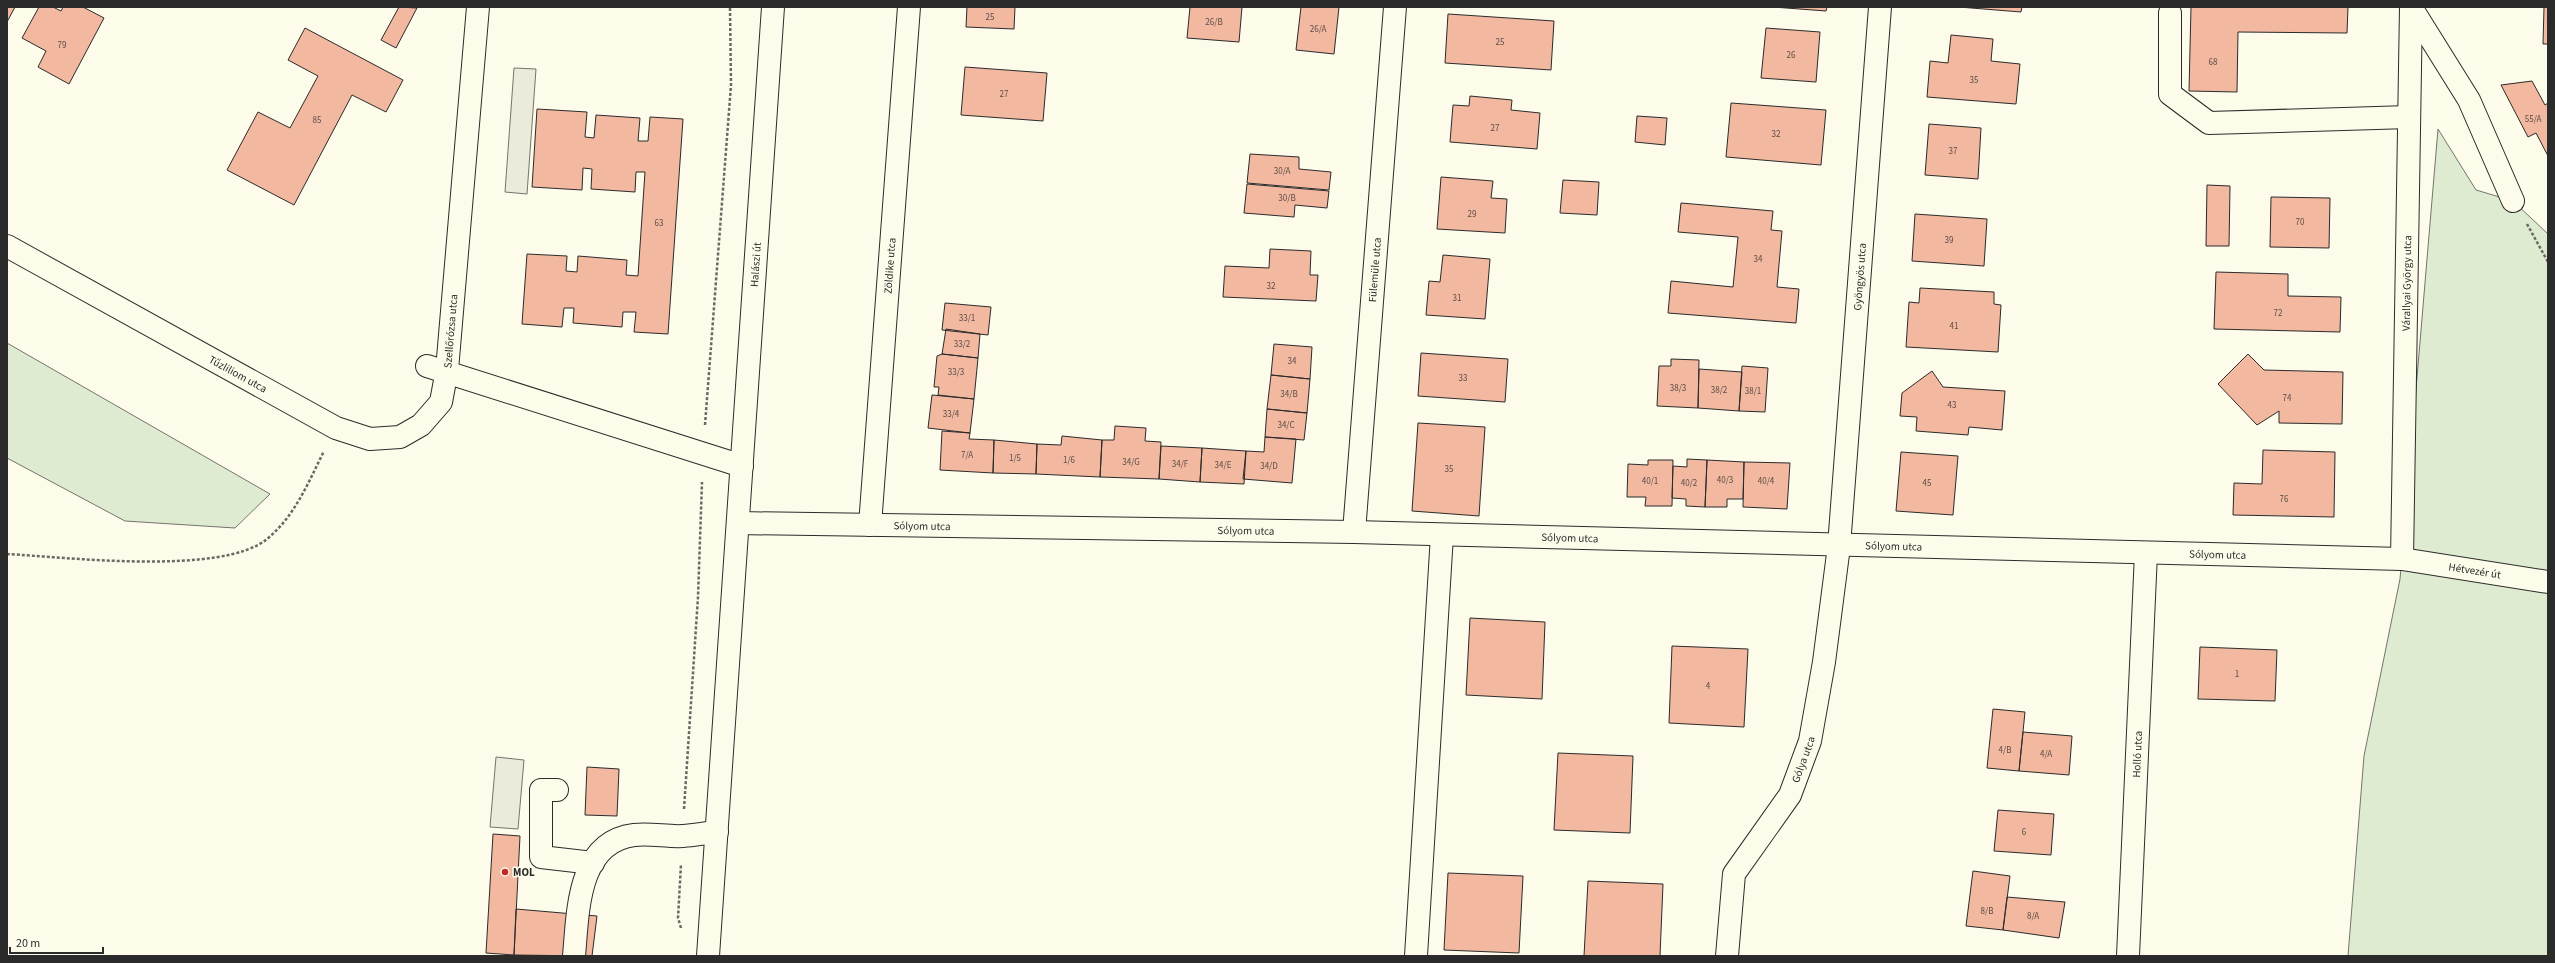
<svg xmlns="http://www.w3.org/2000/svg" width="2555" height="963" viewBox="0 0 2555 963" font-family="'Source Sans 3',sans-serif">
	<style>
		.green { fill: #deebd1; stroke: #74746e }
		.parking { fill: #eceadb; stroke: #74746e }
		.building { fill: #f2b8a0; stroke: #2b2b2b }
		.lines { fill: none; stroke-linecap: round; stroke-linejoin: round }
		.minor-casing { stroke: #2b2b2b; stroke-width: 24 }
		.major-casing { stroke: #2b2b2b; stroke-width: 24 }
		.path { stroke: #6a6964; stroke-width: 2.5; stroke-dasharray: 3 2; stroke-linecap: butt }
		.minor { stroke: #fdfbea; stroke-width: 22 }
		.major { stroke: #fdfbea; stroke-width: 22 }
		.poi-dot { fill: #c62828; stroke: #fdfbea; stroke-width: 1.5 }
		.labels { text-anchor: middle; stroke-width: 3; stroke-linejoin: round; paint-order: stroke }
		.number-label { font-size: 9px; fill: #5d4e48 }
		.street-label { font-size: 11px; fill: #2b2b2b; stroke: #fdfbea }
		.poi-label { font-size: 11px; font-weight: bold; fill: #2b2b2b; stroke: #fdfbea; text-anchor: start }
	</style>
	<rect width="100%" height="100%" fill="#fdfbea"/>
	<path class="green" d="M2438,129L2476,190L2513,201L2548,234V956H2348L2364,756L2400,579Z
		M7,343L270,494L235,528L125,521L7,458Z"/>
	<path class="parking" d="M514,68L536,69L527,194L505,192Z
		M496,757L524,760L518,829L490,827Z"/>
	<path class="building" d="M7,7H15L7,22Z
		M39,7H53L61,11L63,7H83L104,18L69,84L38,67L46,51L22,38Z
		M399,7L417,8L396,48L381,40Z
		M967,7H1015L1014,29L966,27Z
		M1190,7H1242L1239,42L1187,38Z
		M1301,7H1339L1334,54L1296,50Z
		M1773,7H1827L1826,11Z
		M1959,7H2022L2021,12Z
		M2191,7H2348L2347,33L2238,32L2237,92L2189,91Z
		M2544,7H2548V44H2543Z
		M1448,14L1554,21L1551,70L1445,63Z
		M305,28L403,80L386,112L352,95L294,205L227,170L258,112L290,128L318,76L288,60Z
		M1766,28L1820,32L1816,82L1761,78Z
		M1951,35L1993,39L1991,61L2020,64L2016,104L1927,97L1930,61L1948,63Z
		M965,67L1047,73L1043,121L961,115Z
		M2532,81L2545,105L2548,103V156L2536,133L2528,137L2501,85Z
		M1470,96L1512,100L1511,110L1540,113L1537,149L1450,142L1453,105L1469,106Z
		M1731,103L1826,110L1821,165L1726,157Z
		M537,109L587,112L585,137L594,138L596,115L640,118L638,141H648L650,117L683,119L668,334L634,332L636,312H623L622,327L573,323L574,308H564L562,327L522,324L527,254L567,256L566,271L577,272L578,256L627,260L626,275L638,276L645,172H636L635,192L591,189L592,169L583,168L582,190L532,187Z
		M1637,116L1667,118L1665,145L1635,142Z
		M1929,124L1981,128L1978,179L1925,175Z
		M1250,154L1299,157V169L1331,172L1329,190L1247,183Z
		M1441,177L1493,181L1491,198L1507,199L1505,233L1437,229Z
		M1563,180L1599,182L1597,215L1560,213Z
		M1247,184L1329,191L1327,208L1295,205L1294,217L1244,213Z
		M2207,185L2230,186L2229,246H2206Z
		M2271,197L2330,198L2329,248L2270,247Z
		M1681,203L1773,211L1771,230L1782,231L1777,287L1799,289L1796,323L1668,313L1671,281L1733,287L1738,237L1678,232Z
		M1915,214L1987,219L1984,266L1912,261Z
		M1270,249L1311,251L1310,275H1318L1316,301L1223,297L1225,266L1269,268Z
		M1443,255L1490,259L1485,319L1426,315L1429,281L1440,282Z
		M2216,272L2288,274V296L2341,297L2340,332L2214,329Z
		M1920,288L1994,292V304L2001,305L1998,352L1906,347L1909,302L1919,303Z
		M945,303L991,307L988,335L942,330Z
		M946,329L980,334L978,358L942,354Z
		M1274,344L1312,347L1310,379L1271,375Z
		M1421,353L1508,359L1505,402L1418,396Z
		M942,354L978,358L974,399L938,395L939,387H934L937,356Z
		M2248,354L2264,370L2343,372L2342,424L2279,423V411L2257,425L2218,384Z
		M1671,359L1699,360L1698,408L1657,406L1659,366H1671Z
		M1742,366L1768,368L1765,412L1739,411Z
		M1699,369L1742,372L1739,411L1698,408Z
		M1932,371L1943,387L2005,391L2002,430L1969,427L1968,435L1916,431L1917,417L1900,416L1902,393Z
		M1271,375L1310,379L1307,413L1267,409Z
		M932,395L974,399L970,433L928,428Z
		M1267,409L1307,413L1304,440L1265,437Z
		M1418,423L1485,427L1479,516L1412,511Z
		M1115,426L1146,428L1145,441L1161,442L1159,479L1100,477L1102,440H1114Z
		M942,431L970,433L969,439L994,440L993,473L940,470Z
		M1062,436L1102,440L1100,477L1036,474L1037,444L1061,445Z
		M1265,437L1296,439L1292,483L1243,479L1246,451L1264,452Z
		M994,440L1037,444L1036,474L993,473Z
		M1161,446L1202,448L1200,482L1159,479Z
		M1202,448L1246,451L1244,484L1200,482Z
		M2263,450L2335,452L2334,517L2233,515L2234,483L2262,484Z
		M1901,452L1958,456L1953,515L1896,511Z
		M1687,459L1707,460L1705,507L1686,506V499L1672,498L1673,466L1687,467Z
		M1648,460H1673L1672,506H1645L1646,497H1627L1628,464L1648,465Z
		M1707,460L1744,462L1743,499H1727V507H1705Z
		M1744,462L1790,463L1787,509L1743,507Z
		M1470,618L1545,622L1542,699L1466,695Z
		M1672,646L1748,649L1744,727L1669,723Z
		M2200,647L2277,650L2275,701L2198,699Z
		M1993,709L2025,712L2019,771L1987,768Z
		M2023,732L2072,736L2069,775L2019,771Z
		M1558,753L1633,756L1630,833L1554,830Z
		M587,767L619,769L617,816L585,815Z
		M1998,810L2054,814L2051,855L1994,851Z
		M493,834L520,836L514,955L486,953Z
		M1973,871L2010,876L2003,930L1966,926Z
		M1448,873L1523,876L1519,953L1444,950Z
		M1588,881L1663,884L1660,956H1584Z
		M2007,897L2065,902L2059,938L2003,930Z
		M516,909L597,916L592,956L514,955Z"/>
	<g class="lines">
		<g class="minor-casing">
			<g id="minor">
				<path d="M2411,7L2469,100L2513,201"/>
				<path d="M2170,13V94L2209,123L2409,117"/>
				<path id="s1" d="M7,246L336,428L370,439L400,437L421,425L441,402L447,370L478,7"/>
				<path d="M427,366L742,466"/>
				<path id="s2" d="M738,523L1354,532L2402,559L2548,582"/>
				<path id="s3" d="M870,525L909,7"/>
				<path id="s4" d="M1354,532L1395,7"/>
				<path id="s5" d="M2402,559L2411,7"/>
				<path d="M557,790H541V857L593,863"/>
				<path d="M574,956C578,913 577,842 634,835C651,833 667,837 683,836C695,835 706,833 717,832"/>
				<path d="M1416,956L1442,535"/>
				<path id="s6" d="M1727,956L1734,874L1790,795L1810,741L1824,662L1839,546L1880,7"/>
				<path id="s7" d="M2128,956L2146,553"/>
			</g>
		</g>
		<g class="major-casing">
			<g id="major">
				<path id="s8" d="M708,956L773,7"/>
			</g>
		</g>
		<path class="path" d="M2527,224L2548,262
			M705,425L731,85L730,7
			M7,554C65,557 222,576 267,539C295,516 308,483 324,451
			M684,809L698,597L702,482
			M681,928L678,918L681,864"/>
		<use href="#minor" class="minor"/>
		<use href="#major" class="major"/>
	</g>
	<circle class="poi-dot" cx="505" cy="872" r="4"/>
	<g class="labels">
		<g class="number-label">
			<text x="990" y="20">25</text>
			<text x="1214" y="25">26/B</text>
			<text x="1318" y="32">26/A</text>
			<text x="1500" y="45">25</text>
			<text x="62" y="48">79</text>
			<text x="1791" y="58">26</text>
			<text x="2213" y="65">68</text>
			<text x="1974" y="83">35</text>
			<text x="1004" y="97">27</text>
			<text x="2533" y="122">55/A</text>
			<text x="317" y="123">85</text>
			<text x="1495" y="131">27</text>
			<text x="1776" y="137">32</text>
			<text x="1953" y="154">37</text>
			<text x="1282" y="174">30/A</text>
			<text x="1287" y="201">30/B</text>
			<text x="1472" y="217">29</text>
			<text x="2300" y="225">70</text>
			<text x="659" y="226">63</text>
			<text x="1949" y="243">39</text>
			<text x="1758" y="262">34</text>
			<text x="1271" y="289">32</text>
			<text x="1457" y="301">31</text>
			<text x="2278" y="316">72</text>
			<text x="967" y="321">33/1</text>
			<text x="1954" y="329">41</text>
			<text x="962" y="347">33/2</text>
			<text x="1292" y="364">34</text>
			<text x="956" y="375">33/3</text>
			<text x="1463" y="381">33</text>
			<text x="1678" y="391">38/3</text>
			<text x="1719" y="393">38/2</text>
			<text x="1753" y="394">38/1</text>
			<text x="1289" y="397">34/B</text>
			<text x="2287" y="401">74</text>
			<text x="1952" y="408">43</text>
			<text x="951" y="417">33/4</text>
			<text x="1286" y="428">34/C</text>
			<text x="967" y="458">7/A</text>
			<text x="1015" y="461">1/5</text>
			<text x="1069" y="463">1/6</text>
			<text x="1131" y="465">34/G</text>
			<text x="1180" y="467">34/F</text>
			<text x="1223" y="468">34/E</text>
			<text x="1269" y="469">34/D</text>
			<text x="1449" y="472">35</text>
			<text x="1725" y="483">40/3</text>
			<text x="1650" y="484">40/1</text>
			<text x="1766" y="484">40/4</text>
			<text x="1689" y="486">40/2</text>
			<text x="1927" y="486">45</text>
			<text x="2284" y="502">76</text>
			<text x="2237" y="677">1</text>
			<text x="1708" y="689">4</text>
			<text x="2005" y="753">4/B</text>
			<text x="2046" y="757">4/A</text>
			<text x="2024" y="835">6</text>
			<text x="1987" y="914">8/B</text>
			<text x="2033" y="919">8/A</text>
		</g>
		<g class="street-label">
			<text dy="4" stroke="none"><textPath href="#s8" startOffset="693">Halászi út</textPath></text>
			<text dy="4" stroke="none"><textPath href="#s3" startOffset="260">Zöldike utca</textPath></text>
			<text dy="4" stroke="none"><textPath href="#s4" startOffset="263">Fülemüle utca</textPath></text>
			<text dy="4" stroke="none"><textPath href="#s6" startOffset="704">Gyöngyös utca</textPath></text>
			<text dy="4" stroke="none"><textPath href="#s5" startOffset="276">Várallyai György utca</textPath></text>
			<text dy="4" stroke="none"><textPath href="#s1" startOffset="568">Szellőrózsa utca</textPath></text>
			<text dy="4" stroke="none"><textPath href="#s1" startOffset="264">Tűzliliom utca</textPath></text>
			<text dy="4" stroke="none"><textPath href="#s2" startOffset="184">Sólyom utca</textPath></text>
			<text dy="4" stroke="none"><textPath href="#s2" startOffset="508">Sólyom utca</textPath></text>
			<text dy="4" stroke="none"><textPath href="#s2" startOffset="832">Sólyom utca</textPath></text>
			<text dy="4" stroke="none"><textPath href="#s2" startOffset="1156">Sólyom utca</textPath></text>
			<text dy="4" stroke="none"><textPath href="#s2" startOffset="1480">Sólyom utca</textPath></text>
			<text dy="4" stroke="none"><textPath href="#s2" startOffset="1738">Hétvezér út</textPath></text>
			<text dy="4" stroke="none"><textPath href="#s7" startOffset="202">Holló utca</textPath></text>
			<text dy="4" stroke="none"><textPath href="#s6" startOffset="217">Gólya utca</textPath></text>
		</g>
		<g class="poi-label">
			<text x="513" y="876">MOL</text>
		</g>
	</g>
	<rect width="2555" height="963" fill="none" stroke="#2b2b2b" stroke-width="16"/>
	<path d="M10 947v6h93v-6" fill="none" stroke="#2b2b2b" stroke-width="2"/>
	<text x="16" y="947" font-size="12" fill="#2b2b2b" stroke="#fdfbea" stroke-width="3" paint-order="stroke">20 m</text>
</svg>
